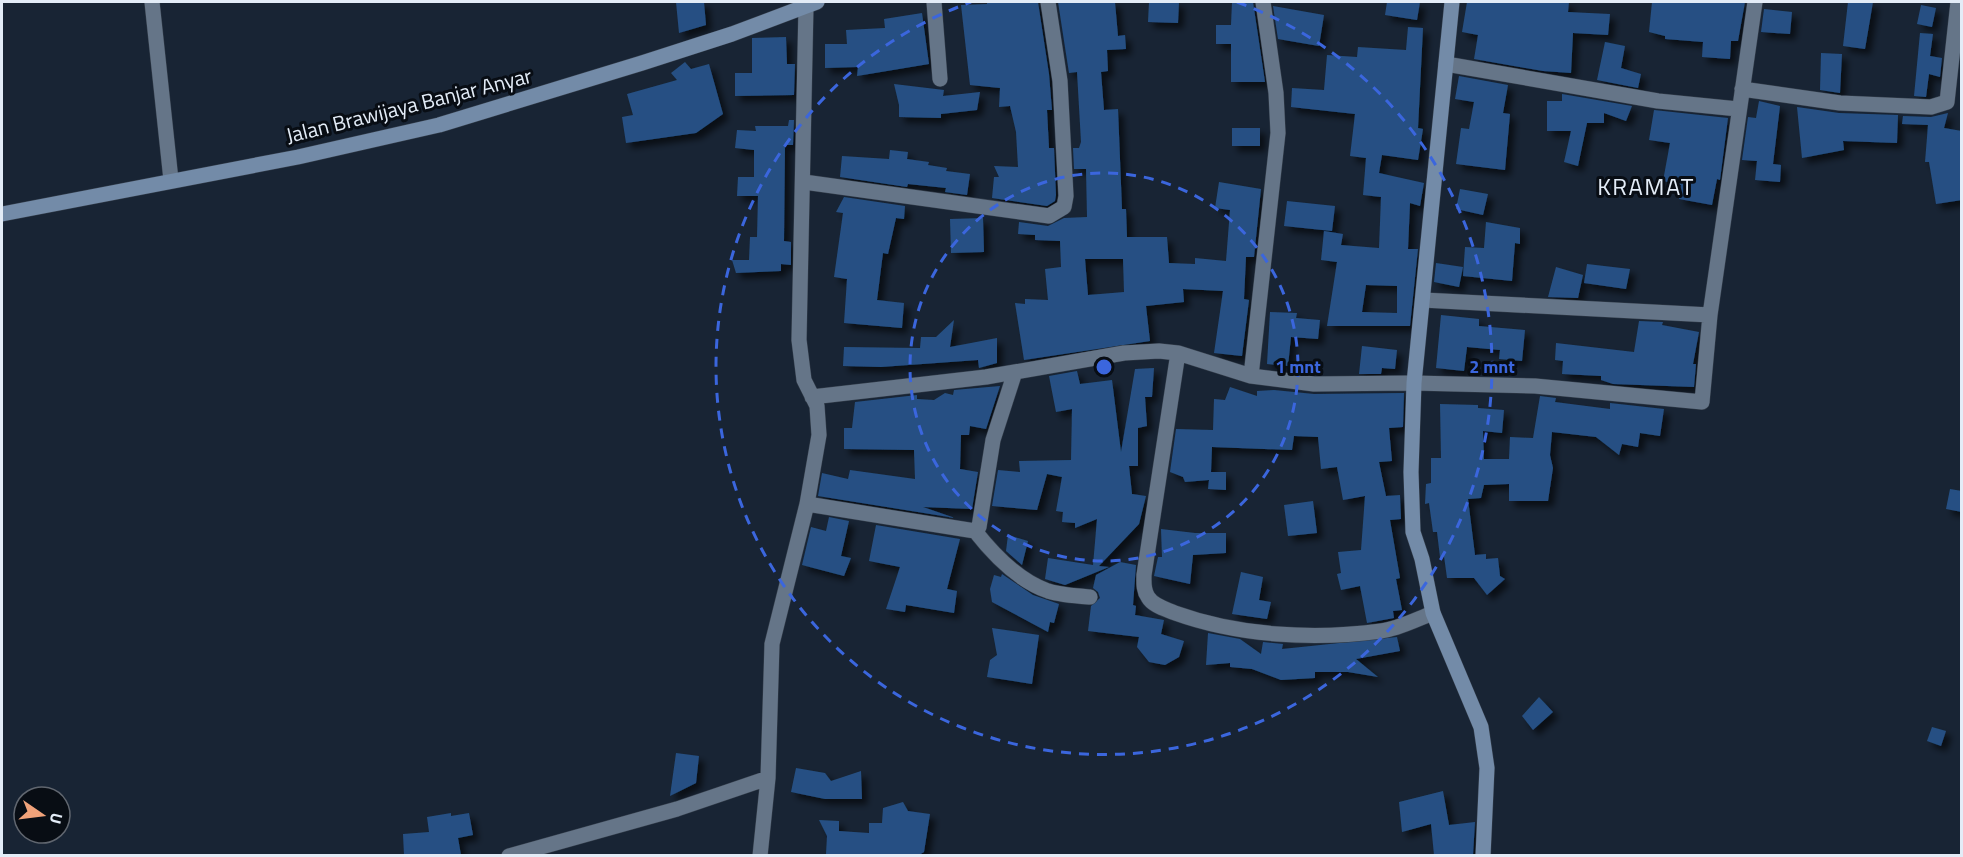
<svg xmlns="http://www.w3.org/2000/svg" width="1963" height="857" viewBox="0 0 1963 857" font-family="'Titillium Web',sans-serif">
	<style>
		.building { fill: #255083; fill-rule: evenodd; filter: url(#shadow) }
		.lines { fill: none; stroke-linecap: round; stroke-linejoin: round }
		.street-casing { stroke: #343e4b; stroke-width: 16 }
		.secondary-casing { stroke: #343e4b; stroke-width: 16 }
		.street { stroke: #657588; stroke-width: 15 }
		.secondary { stroke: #738ba8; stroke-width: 15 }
		.ring { fill: none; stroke: #3b66dd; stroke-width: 3; stroke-dasharray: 10 8 }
		.labels { text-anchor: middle; stroke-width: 6; stroke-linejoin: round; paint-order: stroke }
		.street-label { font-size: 21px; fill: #e3ecf7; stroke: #080d14 }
		.quarter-label { font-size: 24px; letter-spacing: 1.5px; fill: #e3ecf7; stroke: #080d14 }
		.centre { fill: #3b66dd; stroke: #080d14; stroke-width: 3 }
		.ring-label { font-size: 18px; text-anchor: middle; font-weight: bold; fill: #3b66dd; stroke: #080d14; stroke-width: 6; stroke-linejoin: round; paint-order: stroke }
	</style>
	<defs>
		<filter id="shadow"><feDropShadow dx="5.5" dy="5.5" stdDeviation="3" flood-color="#0009"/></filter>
	</defs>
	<rect width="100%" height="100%" fill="#182434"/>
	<path class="building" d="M676,2H704L706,25L679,33Z
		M987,2H1038L1049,74L1052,110H1047L1049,148H1054L1056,195L1055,201L1047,206L992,198L994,177H999L994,166L1018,167L1016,132L1010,106L999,107L1000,88L970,85L961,5L987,4Z
		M1058,2H1115L1118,36L1125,35L1126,49L1107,50L1108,71L1101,72L1104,110L1118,109L1122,209H1126L1127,237H1167L1169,263L1195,264V258L1226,261L1230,210L1215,208L1219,182L1261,189L1254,257H1246L1244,299L1249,300L1242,356L1214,353L1223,291L1183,289L1184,302L1146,306L1150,341L1024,360L1015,303L1025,304V299L1048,300L1045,269L1061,267L1060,241L1035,240V235L1018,234L1019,222L1048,226L1064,218L1087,217L1086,169H1074L1073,148H1079L1081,142L1077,72L1069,73ZM1085,259H1123L1124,292L1088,295Z
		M1149,2H1179L1178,23L1148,22Z
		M1232,2H1253L1265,82H1231V44H1216V25H1231Z
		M1387,2H1420L1417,20L1385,15Z
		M1467,2H1569L1568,12L1610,14L1608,35L1573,33L1571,73L1543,71L1474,59L1478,35L1462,32Z
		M1652,2H1745L1738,41H1731L1730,59L1702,57L1703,42L1665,39V36L1649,32Z
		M1848,2H1873L1865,49L1843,46Z
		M1921,5L1936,8L1932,27L1917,24Z
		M1273,6L1324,15L1319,46L1278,39Z
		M1764,9L1792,12L1790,34L1761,32Z
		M922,13L929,64L857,76L858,67L825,68V44H847L846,30L885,28L884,19Z
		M1408,27L1423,28L1418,128L1423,129L1418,160L1382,155L1379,173L1424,183L1420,206L1410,203L1408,249H1418L1410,326H1327L1337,262L1321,260L1324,231L1343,234L1341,245L1379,248L1381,197L1363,195L1366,158L1350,156L1355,114L1291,107L1292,88L1324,90L1327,55L1357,57L1358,47L1406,50ZM1366,285L1397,286V313L1362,312Z
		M1920,33L1933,34L1930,56L1942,58L1940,77L1929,74L1926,97L1914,96Z
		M786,37L787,64H795L794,95L735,96V73H752V38Z
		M1605,42L1625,46L1621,68L1641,74L1638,88L1597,80Z
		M1821,53L1842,54L1840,93L1820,90Z
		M685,62L691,69L709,64L723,114L696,133L626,143L622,117L633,115L627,94L677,80L671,73Z
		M1459,76L1508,85L1503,113L1510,114L1505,170L1456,164L1461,128L1469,129L1474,102L1455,99Z
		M894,84L944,90L943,96L980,92L977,110L941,114V118L899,117V105Z
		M1562,94L1632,106L1626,121L1604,113V123H1587L1578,166L1564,162L1571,131H1547V101H1562Z
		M1759,101L1780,106L1773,164L1781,165L1780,182L1755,180L1757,161L1742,160L1748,117L1756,118Z
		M1797,107L1839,113L1898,115L1897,143L1843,141L1844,150L1802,158Z
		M1654,110L1728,118L1720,180L1717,179L1712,205L1679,199L1681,185L1663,181L1670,143L1649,140Z
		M1948,113L1944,128L1962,131V200L1936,204L1929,162H1925L1928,125L1902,124L1903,116L1931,117Z
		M789,120H794L793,145H785L784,241L791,242V265L781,264V271L736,273L732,260H749L750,237H757L758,196H737L738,177H754V150L735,148L737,130L756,131L755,126H788Z
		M1232,128H1260V146H1232Z
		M890,150L908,152L907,159L929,162L928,165L947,168L946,171L970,174L967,195L945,192L946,188L908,184L907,187L840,177L842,156L889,159Z
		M1460,189L1488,194L1483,215L1456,209Z
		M844,197L905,206L904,219L896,218L888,254L883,253L877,300L904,303L902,328L844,323L847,279L834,277L843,213L836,212Z
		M1287,201L1335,206L1332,231L1284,226Z
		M983,218L984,252L951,253L950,219Z
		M1486,222L1520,228V244L1515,243L1512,281L1463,276L1465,247L1484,248Z
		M1436,263L1463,267L1459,287L1434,282Z
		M1587,264L1630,269L1626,289L1584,283Z
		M1556,267L1583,275L1578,298L1548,297Z
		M1270,312L1297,313L1296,318L1320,320L1318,339L1291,337L1288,366L1267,364Z
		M1441,315L1479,319V326L1525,330L1522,361L1499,359L1500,350L1467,347L1464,371L1436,368Z
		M954,320L950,347L997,338V363L979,368L978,360L881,367L843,366L844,347L920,348L921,337H936Z
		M1639,321L1663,322L1662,325L1699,332L1693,364H1696L1694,387L1613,384L1601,380V376L1562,374L1563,361L1555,360L1556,343L1634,352Z
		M1362,346L1397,350L1395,369L1382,368L1381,374H1359Z
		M1154,368L1152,397H1145L1147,426L1138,428V466H1129L1132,494L1146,496L1139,524L1099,566L1109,567L1065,585L1045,579L1048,558L1093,565L1097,519L1075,528V523L1062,522L1063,512L1056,511L1062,477L1047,474L1037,510L992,506L998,470L1020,472L1019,461L1071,460L1072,409L1056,412L1049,376L1077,371L1080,384L1112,380L1121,452L1135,369Z
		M1000,386L986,429L970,426L969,435H961L960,469L978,472L972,509L923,507L955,518L818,496L822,473L848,479L850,470L915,479L914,450L844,449V428H852L855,402L917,395V399L934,400L945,393L953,395L954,390Z
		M1230,387L1257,396V391L1274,390L1314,394L1404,393L1403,427L1389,428L1392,461L1379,462L1386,496L1400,495L1401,519L1390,520L1400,578L1396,579L1402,610L1393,611L1394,618L1367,623L1360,586L1341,590L1337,574L1341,573L1338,552L1361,550L1365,496L1343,500L1337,467L1321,469L1318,437L1294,436L1292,450L1212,447L1211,472H1226V490L1208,489L1209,480L1185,482L1183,477L1170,472L1176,429L1213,430L1214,399L1225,400Z
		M1540,396L1556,398L1555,402L1610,409V403L1664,409L1660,436L1640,433L1638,447L1622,444L1619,455L1596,437L1552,432L1550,455L1553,468L1548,501H1509V484L1484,485L1481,498L1468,499L1475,555L1486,554V559L1498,558L1500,576L1505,579L1487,595L1474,578H1447L1444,556L1440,557L1437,532H1433L1429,503L1425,504L1426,484L1431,483V458H1441L1440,404L1478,405V408L1504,410L1502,433L1483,431L1484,459H1509L1510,437L1533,438Z
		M1950,489L1962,491V512L1946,509Z
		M1313,501L1317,533L1288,536L1284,505Z
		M829,517L849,521L841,556L851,558L844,576L802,565L811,527L826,531Z
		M876,525L960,539L947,589L957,591L954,613L906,605L905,612L886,609L900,567L869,561Z
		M1161,529L1195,533H1226V553L1193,555L1190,584L1154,576L1158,557H1162Z
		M1008,535L1028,541L1022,565L1006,551Z
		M1120,562L1136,565L1133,605L1136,606L1135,615L1164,620L1161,634L1184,641L1179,657L1165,665L1149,662L1137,647L1139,637L1088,631L1091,606L1100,598L1098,592L1093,588L1096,575Z
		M1241,572L1263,577L1259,600L1271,602L1267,619L1232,614Z
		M1002,574L1033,595L1059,604L1054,623L1050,622L1048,632L992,602L990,589L994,575L1001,577Z
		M992,628L1039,635L1032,684L987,677L990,660L997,655Z
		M1208,633L1240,639L1261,654L1263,642L1283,644L1282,649L1397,637L1400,651L1356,659L1378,677L1348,672H1315V678L1281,680L1252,669L1230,667V663L1206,665Z
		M1539,697L1553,712L1533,730L1522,716Z
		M1932,727L1946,731L1941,746L1927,741Z
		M676,753L699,756L696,783L670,796Z
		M796,768L825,773L831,781L861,771L862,799H825L791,792Z
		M1443,791L1449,825L1475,822L1473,855H1434L1431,824L1402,832L1399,802Z
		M903,802L908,811L930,814L924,852L919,855L826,854L827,836L819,820L839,821V831L869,833V823H882L883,808Z
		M451,813V816L469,813L473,835L458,838L461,855H404L403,834L429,832L427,817Z"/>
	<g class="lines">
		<g class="street-casing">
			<path id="street" d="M152,2L171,180
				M934,2L940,79
				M1446,64L1658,101L1738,109
				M1742,89L1840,103L1931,107L1947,102L1958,2
				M804,182L1049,216L1064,207L1066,196L1060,81L1048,2
				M1423,300L1710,315
				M1178,353L1144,575C1144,582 1143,590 1148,597C1153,606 1166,609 1175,613C1239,636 1314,640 1381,631C1398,629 1417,619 1433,613
				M1251,376L1314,384L1414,383L1535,386L1702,402L1710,315L1755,2
				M812,397L986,377L1124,353L1159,351L1178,353L1251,376L1278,133L1276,93L1263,2
				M807,504L975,531L979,527L993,440L1015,372
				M975,531C993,554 1019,581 1048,591C1061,595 1076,596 1090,597
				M509,856L677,809L768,778L772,644L807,504L819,435L817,406L804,380L799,340L806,6
				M760,856L768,778"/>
		</g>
		<g class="secondary-casing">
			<path id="secondary" d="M1452,2L1414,383L1411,472L1413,532L1422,559L1433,613L1481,727L1487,768L1483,856
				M2,214L298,157L439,125L642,63L732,34L817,2"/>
		</g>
		<use href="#street" class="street"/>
		<use href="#secondary" class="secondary"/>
	</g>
	<g class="ring">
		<circle cx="1104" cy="367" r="194"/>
		<path d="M1237 2A388 388 0 1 1 971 2"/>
	</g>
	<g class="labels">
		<g class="street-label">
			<text transform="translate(409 106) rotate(-14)" y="7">Jalan Brawijaya Banjar Anyar</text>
		</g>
		<g class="quarter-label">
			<text x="1646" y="195">KRAMAT</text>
		</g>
	</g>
	<circle cx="1104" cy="367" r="9" class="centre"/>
	<g class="ring-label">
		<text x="1298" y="373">1 mnt</text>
		<text x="1492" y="373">2 mnt</text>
	</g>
	<rect width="1963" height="857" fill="none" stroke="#e3ecf7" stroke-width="6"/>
	<g transform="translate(42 815) rotate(104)"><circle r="28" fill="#080d14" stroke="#60666f" stroke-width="1.5"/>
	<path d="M0-4.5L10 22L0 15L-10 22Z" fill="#f0a27a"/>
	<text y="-9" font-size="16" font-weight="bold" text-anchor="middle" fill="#e3ecf7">U</text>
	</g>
</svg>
